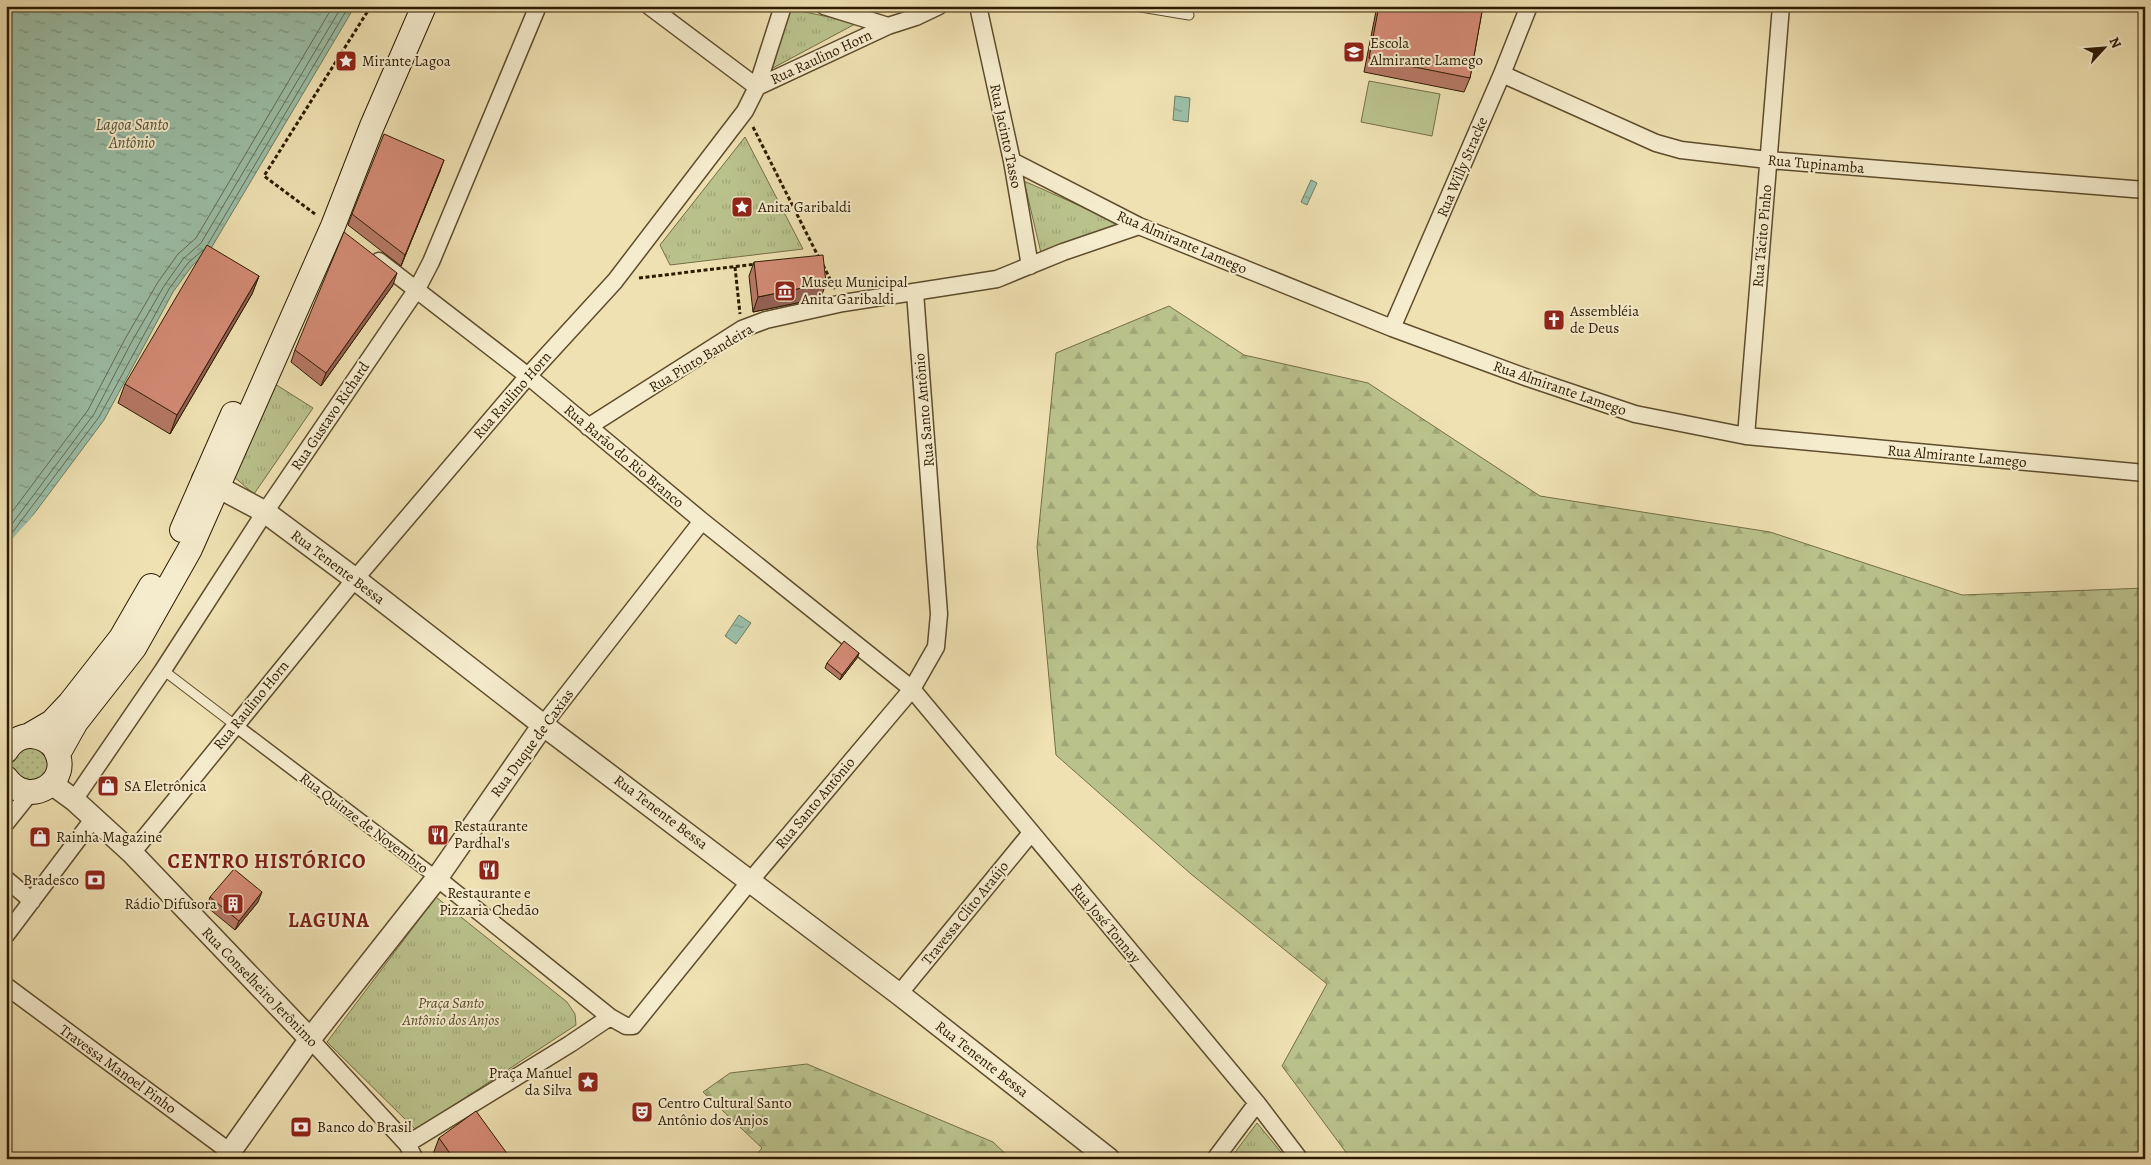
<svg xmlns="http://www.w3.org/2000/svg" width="2151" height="1165" viewBox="0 0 2151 1165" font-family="Alegreya,serif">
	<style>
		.grass { fill: url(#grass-dots); stroke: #746e46 }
		.forest { fill: url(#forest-firs); stroke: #746e46 }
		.park { fill: url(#park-tufts); stroke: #746e46 }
		.pitch { fill: #bac28c; stroke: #746e46 }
		.water { fill: url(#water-ripples); stroke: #6f7d64 }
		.pier { fill: #efe1b2 }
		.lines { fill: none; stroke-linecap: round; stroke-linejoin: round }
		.shore { stroke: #646c54; stroke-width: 1 }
		.service-casing { stroke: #5e4c2c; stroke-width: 11 }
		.pedestrian-casing { stroke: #5e4c2c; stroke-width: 15 }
		.minor-casing { stroke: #5e4c2c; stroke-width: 19 }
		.tertiary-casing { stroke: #5e4c2c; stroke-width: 24 }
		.secondary-casing { stroke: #2d1b00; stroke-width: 26 }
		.path { stroke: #2d1b00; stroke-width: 3; stroke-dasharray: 4 2.5; stroke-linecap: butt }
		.service { stroke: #f5eccd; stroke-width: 9 }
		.pedestrian { stroke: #f5eccd; stroke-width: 12 }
		.minor { stroke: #f5eccd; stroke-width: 16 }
		.tertiary { stroke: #f5eccd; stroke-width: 21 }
		.secondary { stroke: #f5eccd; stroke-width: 24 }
		.wall { fill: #b67865; stroke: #2d1b00 }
		.shaded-wall { fill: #946153; stroke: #2d1b00 }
		.building { fill: #d48b76; stroke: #2d1b00 }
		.labels { text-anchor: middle; stroke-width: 4; stroke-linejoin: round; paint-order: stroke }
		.poi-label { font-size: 15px; fill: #2d1b00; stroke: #f5eccd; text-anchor: start }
		.street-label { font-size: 15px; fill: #2d1b00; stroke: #f5eccd }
		.park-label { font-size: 15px; font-style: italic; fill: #574d2a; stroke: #f5eccd }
		.water-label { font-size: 16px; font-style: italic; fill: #54543a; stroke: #f5eccd }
		.district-label { font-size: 20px; font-weight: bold; letter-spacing: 1px; fill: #7a1f14; stroke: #f5eccd }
	</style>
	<defs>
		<pattern id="grass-dots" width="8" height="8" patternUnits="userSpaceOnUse" patternTransform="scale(1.25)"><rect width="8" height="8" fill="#bac28c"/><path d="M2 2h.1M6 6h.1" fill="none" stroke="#a0a677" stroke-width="1.8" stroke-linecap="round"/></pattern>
		<pattern id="forest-firs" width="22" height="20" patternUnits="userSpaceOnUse" patternTransform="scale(1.25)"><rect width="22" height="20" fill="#bac28c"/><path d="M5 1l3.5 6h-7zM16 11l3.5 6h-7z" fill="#a0a677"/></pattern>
		<pattern id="park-tufts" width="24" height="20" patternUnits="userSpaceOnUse" patternTransform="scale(1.25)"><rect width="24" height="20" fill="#bac28c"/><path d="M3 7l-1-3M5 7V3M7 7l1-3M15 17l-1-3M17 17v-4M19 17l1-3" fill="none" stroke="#a0a677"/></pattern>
		<pattern id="water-ripples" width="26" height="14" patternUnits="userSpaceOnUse" patternTransform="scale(1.25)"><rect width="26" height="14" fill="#9bbea7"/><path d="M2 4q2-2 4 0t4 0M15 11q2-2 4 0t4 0" fill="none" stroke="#7f9a86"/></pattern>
	</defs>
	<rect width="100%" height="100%" fill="#efe1b2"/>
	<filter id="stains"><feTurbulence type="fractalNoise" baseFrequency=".004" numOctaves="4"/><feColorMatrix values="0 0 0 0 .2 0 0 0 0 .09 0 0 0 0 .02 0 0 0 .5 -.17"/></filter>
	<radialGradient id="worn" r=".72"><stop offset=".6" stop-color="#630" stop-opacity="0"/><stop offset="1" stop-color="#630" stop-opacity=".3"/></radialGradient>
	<path class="grass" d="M36,740L54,770L29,785C17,776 8,772 11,755Z"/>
	<path class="forest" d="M1169,306L1244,355L1368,383L1540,496L1770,532L1962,595L2145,588V1159H1351L1282,1066L1327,984L1191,874L1056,755L1037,547L1056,353Z
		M807,1064L993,1142L1011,1159H753L762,1148L703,1092L730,1073Z"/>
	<path class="park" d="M786,8L857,23L771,69Z
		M745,137L803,249L670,265L660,245Z
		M1024,181L1121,224L1117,228L1074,239L1041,253Z
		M275,384L313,408L254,494L233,476Z
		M436,897L567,1002L575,1014L576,1025L416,1130L327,1042Z
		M1257,1123L1285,1157L1284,1159H1230Z"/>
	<path class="pitch" d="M1369,81L1440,94L1432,136L1361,122Z"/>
	<path class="water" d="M6,6H355L210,250L192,266L173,292L104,420L13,542L6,548Z
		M1175,96L1190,98L1188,122L1173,120Z
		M1311,180L1317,183L1307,205L1301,202Z
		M739,615L751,623L736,644L725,636Z"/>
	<path class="pier" d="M46,501L15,544L6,551V546Z"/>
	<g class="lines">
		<path class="shore" d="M208,244L349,6
			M6,520L88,410L125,339L158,282L178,254L196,238L333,6
			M6,532L94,414L131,343L164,286L183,259L201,243L342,6
			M6,541L99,417L169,289L188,263L203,250"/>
		<g class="service-casing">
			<path id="service" d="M1135,6L1189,15
				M163,670L235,725"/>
		</g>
		<g class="pedestrian-casing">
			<path id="pedestrian" d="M235,725L437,878"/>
		</g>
		<g class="minor-casing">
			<path id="minor" d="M649,6L757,87
				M824,6L888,26
				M978,6L1012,161L1030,266
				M1502,74L1656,143L1681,150L1768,160L2145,190
				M757,87L888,26L916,17L939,6
				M1012,161L1139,226L1392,328L1528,378L1635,414L1746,436L2145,473
				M379,261L528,376L702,521L912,689L1257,1103L1298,1157L1297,1159
				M1392,328L1502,74L1529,6
				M588,427L742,329L766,320L843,303L997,279L1063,252L1139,226
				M1746,436L1781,6
				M543,725L702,521
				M74,800L163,670L265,512L417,289L431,262L538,6
				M6,823L30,793
				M132,853L355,579L528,376L615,281L745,111L757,87L783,6
				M437,878L610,1017L626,1026H633L751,880L912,689L936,647L939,614L915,292
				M6,879L32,901
				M6,935L94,818
				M6,986L230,1152
				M899,994L1031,833
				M310,1039L407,1144L415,1159
				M407,1144L570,1044L610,1017
				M1215,1159L1257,1103"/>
		</g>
		<g class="tertiary-casing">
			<path id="tertiary" d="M203,479L265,512L355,579L543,725L899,994L1109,1159
				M52,784L74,800L132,853L310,1039
				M225,1159L310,1039L437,878L543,725"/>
		</g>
		<g class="secondary-casing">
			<path id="secondary" d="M182,530L233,414
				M28,736L52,722L70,703L121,638L151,586
				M6,751C11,742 21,735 32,736C41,737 50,741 55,749C74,781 29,810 6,778
				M58,754L76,722L134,648L190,549L333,226L372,126L424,6"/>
		</g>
		<path class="path" d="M753,127L820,260
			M315,214L264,176L371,6
			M823,265L835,289
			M735,267L740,314
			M639,278L756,264"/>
		<use href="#service" class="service"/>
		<use href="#pedestrian" class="pedestrian"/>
		<use href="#minor" class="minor"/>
		<use href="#tertiary" class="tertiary"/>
		<use href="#secondary" class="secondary"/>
	</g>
	<path class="wall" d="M1377,6H1483L1470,78L1464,92L1364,72Z
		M440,171L401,266L348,225L352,214Z
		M754,262L821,298L753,312L749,276Z
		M259,276L252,294L170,434L118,403L125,384Z
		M393,285L321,386L291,362L295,350Z
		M859,653L857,658L840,680L825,668L827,663Z
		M210,897L258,902L235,930L207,907Z
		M439,1138L511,1159H433L432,1157Z"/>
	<path class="shaded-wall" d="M444,160L440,171L401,266L405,255Z
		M397,273L393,285L321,386L326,373Z
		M259,276L252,294L170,434L177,415Z
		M826,283L821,298L753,312L758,297Z
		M859,653L857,658L840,680L842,675Z
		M262,892L258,902L235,930L239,921Z"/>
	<path class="building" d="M1379,6H1483L1470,78L1369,58Z
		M384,134L444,160L405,255L352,214Z
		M344,232L397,273L326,373L295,350Z
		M207,245L259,276L177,415L125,384Z
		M823,255L826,283L758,297L754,262Z
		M844,641L859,653L842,675L827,663Z
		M234,869L262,892L239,921L210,897Z
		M476,1111L511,1159H454L439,1138Z"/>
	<defs>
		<g id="school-square" transform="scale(1.125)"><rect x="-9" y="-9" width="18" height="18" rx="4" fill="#8f2418" stroke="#f5eccd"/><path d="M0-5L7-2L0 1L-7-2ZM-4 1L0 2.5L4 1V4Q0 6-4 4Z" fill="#fff"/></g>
		<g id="sight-square" transform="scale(1.125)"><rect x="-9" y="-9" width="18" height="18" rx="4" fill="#8f2418" stroke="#f5eccd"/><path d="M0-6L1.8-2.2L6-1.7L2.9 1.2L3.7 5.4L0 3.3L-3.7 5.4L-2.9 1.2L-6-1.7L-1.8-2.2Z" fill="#fff"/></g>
		<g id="museum-square" transform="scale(1.125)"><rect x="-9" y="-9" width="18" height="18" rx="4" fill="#8f2418" stroke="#f5eccd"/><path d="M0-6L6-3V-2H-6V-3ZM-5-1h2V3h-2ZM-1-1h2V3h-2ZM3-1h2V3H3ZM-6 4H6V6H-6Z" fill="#fff"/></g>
		<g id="church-square" transform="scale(1.125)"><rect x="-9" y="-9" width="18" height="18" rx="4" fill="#8f2418" stroke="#f5eccd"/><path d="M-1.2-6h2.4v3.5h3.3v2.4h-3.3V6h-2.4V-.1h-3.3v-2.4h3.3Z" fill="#fff"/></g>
		<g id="shop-square" transform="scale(1.125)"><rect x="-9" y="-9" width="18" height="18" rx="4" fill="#8f2418" stroke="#f5eccd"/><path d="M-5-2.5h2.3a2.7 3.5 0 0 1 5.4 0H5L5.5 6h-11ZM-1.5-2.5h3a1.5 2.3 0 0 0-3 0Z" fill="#fff"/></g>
		<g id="restaurant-square" transform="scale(1.125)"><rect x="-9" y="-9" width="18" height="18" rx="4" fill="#8f2418" stroke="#f5eccd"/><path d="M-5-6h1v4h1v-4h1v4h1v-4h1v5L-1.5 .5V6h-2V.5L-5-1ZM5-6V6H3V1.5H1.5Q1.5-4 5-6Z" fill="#fff"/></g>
		<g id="bank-square" transform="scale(1.125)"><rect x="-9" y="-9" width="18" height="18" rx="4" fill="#8f2418" stroke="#f5eccd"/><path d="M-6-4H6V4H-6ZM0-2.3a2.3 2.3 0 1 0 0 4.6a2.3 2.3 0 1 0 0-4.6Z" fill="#fff"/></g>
		<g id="building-square" transform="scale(1.125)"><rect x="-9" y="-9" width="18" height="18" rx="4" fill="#8f2418" stroke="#f5eccd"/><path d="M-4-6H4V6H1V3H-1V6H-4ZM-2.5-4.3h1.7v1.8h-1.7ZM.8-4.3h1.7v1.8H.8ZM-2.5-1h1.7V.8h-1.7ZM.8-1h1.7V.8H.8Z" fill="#fff"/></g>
		<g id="theatre-square" transform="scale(1.125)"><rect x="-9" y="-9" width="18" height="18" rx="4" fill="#8f2418" stroke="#f5eccd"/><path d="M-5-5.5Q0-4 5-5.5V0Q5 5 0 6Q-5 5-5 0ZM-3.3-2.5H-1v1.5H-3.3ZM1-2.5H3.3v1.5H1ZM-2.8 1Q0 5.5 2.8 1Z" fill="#fff"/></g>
	</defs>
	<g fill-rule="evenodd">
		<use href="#school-square" x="1354" y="52"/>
		<use href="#sight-square" x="346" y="61"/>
		<use href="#sight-square" x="742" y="207"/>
		<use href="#museum-square" x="785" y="291"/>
		<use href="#church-square" x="1554" y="320"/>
		<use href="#shop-square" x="108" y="786"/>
		<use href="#restaurant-square" x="438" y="835"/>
		<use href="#shop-square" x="40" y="837"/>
		<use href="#restaurant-square" x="489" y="870"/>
		<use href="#bank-square" x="95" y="880"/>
		<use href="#building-square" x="233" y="904"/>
		<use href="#sight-square" x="588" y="1082"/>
		<use href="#theatre-square" x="642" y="1112"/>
		<use href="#bank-square" x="301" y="1127"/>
	</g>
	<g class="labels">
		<g class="poi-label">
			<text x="1370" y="48">Escola<tspan x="1370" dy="17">Almirante Lamego</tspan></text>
			<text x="362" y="66">Mirante Lagoa</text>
			<text x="758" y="212">Anita Garibaldi</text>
			<text x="801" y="287">Museu Municipal<tspan x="801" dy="17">Anita Garibaldi</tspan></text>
			<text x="1570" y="316">Assembléia<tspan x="1570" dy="17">de Deus</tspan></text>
			<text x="124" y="791">SA Eletrônica</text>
			<text x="454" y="831">Restaurante<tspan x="454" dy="17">Pardhal's</tspan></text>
			<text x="56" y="842">Rainha Magazine</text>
			<text x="79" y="885" text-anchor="end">Bradesco</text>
			<text x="489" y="898" text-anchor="middle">Restaurante e<tspan x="489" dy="17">Pizzaria Chedão</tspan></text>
			<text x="217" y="909" text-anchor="end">Rádio Difusora</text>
			<text x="572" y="1078" text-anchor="end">Praça Manuel<tspan x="572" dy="17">da Silva</tspan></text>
			<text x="658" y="1108">Centro Cultural Santo<tspan x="658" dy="17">Antônio dos Anjos</tspan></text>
			<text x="317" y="1132">Banco do Brasil</text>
		</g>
		<g class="street-label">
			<text transform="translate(821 57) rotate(-25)" y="5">Rua Raulino Horn</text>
			<text transform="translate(1006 136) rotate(78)" y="5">Rua Jacinto Tasso</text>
			<text transform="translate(1816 164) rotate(5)" y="5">Rua Tupinamba</text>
			<text transform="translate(1462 167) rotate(-67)" y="5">Rua Willy Stracke</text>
			<text transform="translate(1762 236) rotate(-85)" y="5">Rua Tácito Pinho</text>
			<text transform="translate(1182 242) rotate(23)" y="5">Rua Almirante Lamego</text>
			<text transform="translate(701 358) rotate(-31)" y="5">Rua Pinto Bandeira</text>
			<text transform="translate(1560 388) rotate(19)" y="5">Rua Almirante Lamego</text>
			<text transform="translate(512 395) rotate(-49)" y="5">Rua Raulino Horn</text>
			<text transform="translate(924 410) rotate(-95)" y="5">Rua Santo Antônio</text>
			<text transform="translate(330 416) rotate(-56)" y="5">Rua Gustavo Richard</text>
			<text transform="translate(624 456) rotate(40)" y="5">Rua Barão do Rio Branco</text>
			<text transform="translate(1957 456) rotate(5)" y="5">Rua Almirante Lamego</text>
			<text transform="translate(338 567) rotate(37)" y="5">Rua Tenente Bessa</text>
			<text transform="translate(251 705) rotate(-51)" y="5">Rua Raulino Horn</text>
			<text transform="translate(532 743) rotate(-54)" y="5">Rua Duque de Caxias</text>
			<text transform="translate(815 803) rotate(-50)" y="5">Rua Santo Antônio</text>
			<text transform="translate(661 812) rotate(37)" y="5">Rua Tenente Bessa</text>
			<text transform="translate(364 823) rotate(37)" y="5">Rua Quinze de Novembro</text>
			<text transform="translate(965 913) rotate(-51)" y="5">Travessa Clito Araújo</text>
			<text transform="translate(1106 923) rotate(50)" y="5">Rua José Tonnay</text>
			<text transform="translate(260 987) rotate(46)" y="5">Rua Conselheiro Jerônimo</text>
			<text transform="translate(982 1059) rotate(38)" y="5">Rua Tenente Bessa</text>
			<text transform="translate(118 1069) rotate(36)" y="5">Travessa Manoel Pinho</text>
		</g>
		<g class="park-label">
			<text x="451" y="1008">Praça Santo<tspan x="451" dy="17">Antônio dos Anjos</tspan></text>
		</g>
		<g class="water-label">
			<text x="132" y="130">Lagoa Santo<tspan x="132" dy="18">Antônio</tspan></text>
		</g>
		<g class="district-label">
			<text x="267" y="868">CENTRO HISTÓRICO</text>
			<text x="329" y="927">LAGUNA</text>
		</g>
	</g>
	<rect width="2151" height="1165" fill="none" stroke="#efe1b2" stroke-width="25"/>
	<rect x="8" y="8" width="2136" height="1150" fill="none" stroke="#2d1b00" stroke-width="2.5"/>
	<rect x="12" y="12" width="2126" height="1140" fill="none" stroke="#2d1b00"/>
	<g transform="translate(2104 48) rotate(64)" stroke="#f5eccd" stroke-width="4" paint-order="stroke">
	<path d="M0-4L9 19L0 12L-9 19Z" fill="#2d1b00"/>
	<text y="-8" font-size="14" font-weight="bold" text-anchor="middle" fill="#2d1b00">N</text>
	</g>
	<rect width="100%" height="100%" filter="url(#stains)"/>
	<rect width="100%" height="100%" fill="url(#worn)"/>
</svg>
